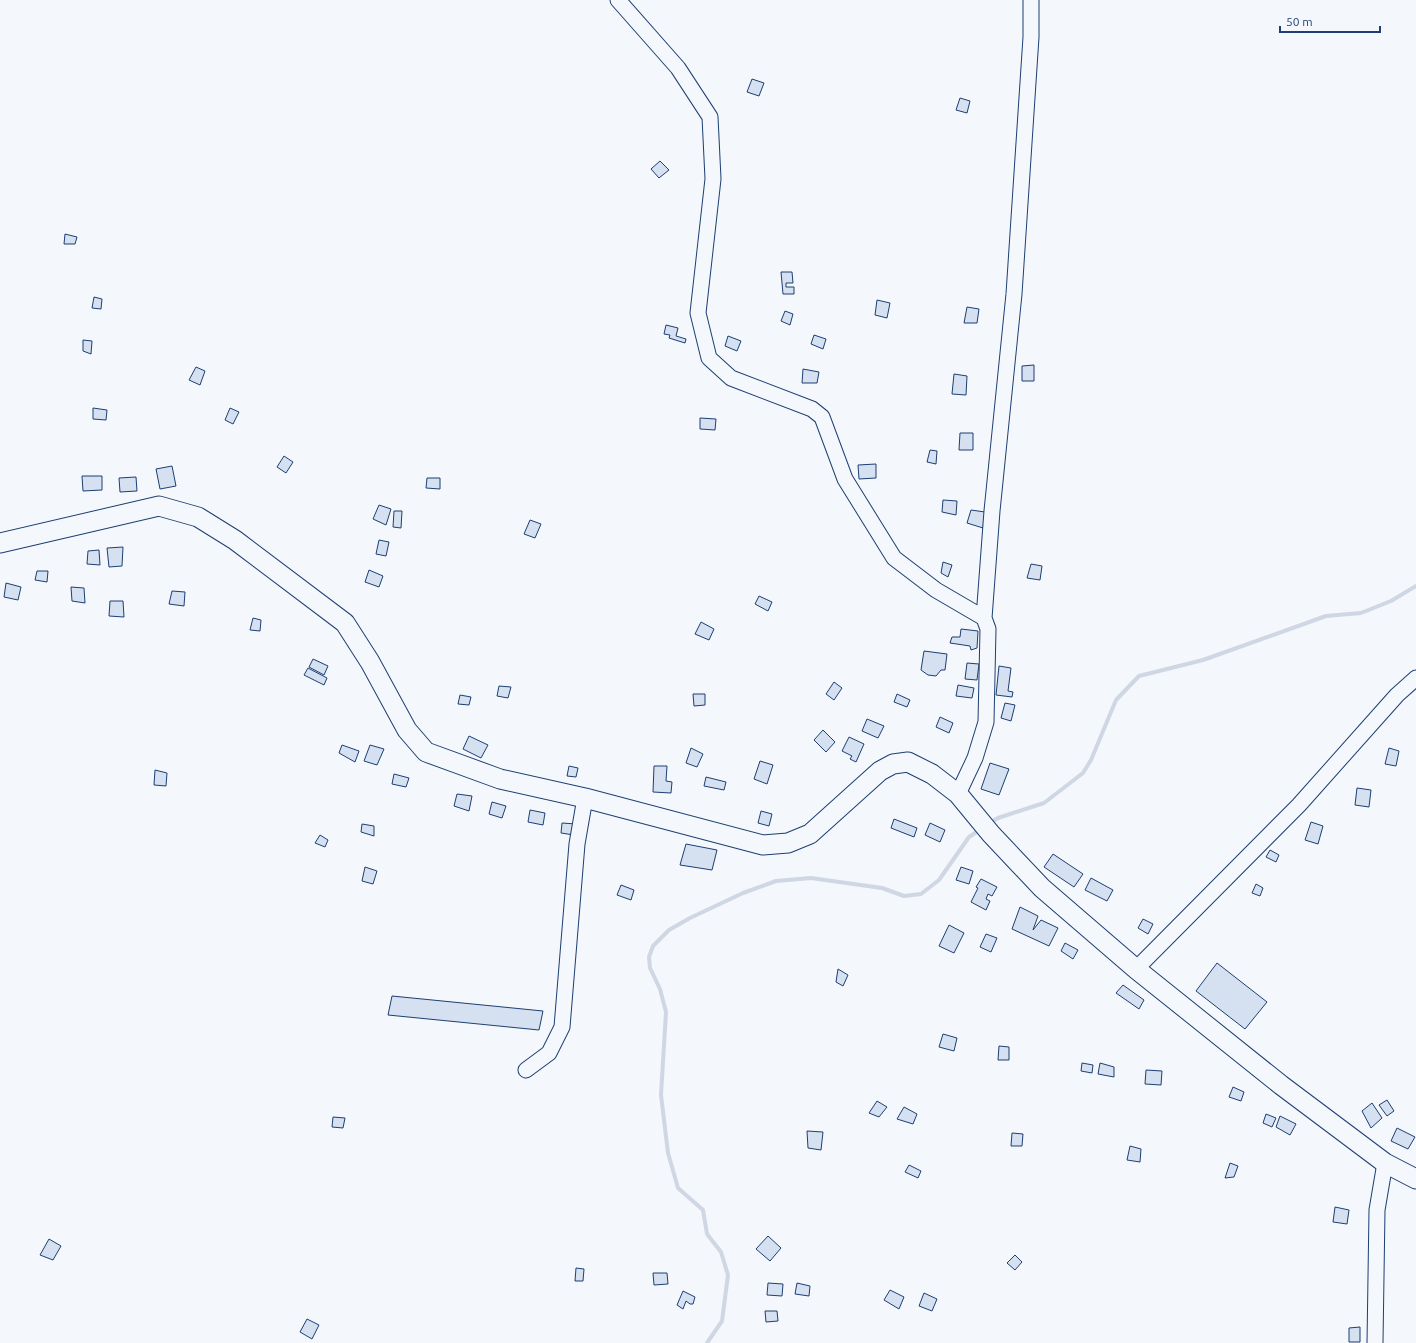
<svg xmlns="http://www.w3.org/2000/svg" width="1416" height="1343" viewBox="0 0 1416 1343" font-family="Ubuntu,sans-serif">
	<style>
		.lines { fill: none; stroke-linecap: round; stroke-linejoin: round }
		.stream { stroke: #cfd7e4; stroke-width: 4 }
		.building { fill: #d5e0f0; stroke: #1d3f73 }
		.minor-casing { stroke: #1d3f73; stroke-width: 17 }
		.major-casing { stroke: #1d3f73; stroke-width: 21 }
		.minor { stroke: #f4f7fb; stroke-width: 15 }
		.major { stroke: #f4f7fb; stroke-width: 19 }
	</style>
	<rect width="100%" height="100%" fill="#f4f7fb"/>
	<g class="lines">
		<path class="stream" d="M988,824L998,818L1044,803L1083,773L1091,760L1116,700L1139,676L1203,660L1326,616L1361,613L1391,601L1416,586
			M707,1343L722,1321L728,1275L721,1252L707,1234L703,1210L678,1188L668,1153L661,1095L666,1012L660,989L650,968L649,957L653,946L669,930L690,918L743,893L776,881L811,878L882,888L904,896L921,894L939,880L969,837L981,829"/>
	</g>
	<path class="building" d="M752,79L764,83L759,96L747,92Z
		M960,98L970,101L967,113L956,110Z
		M660,161L669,170L659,178L651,169Z
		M65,234L77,237L75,244H64Z
		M781,272H792L793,283H786V287H794V294H783Z
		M94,297L102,299L101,309L92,308Z
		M877,300L890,303L887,318L875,315Z
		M967,307L979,309L977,323H964Z
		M785,311L793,314L790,325L781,321Z
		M666,325L678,328L676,336L686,339L685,343L669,338L670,335L664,334Z
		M814,335L826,339L823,349L811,344Z
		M728,336L741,341L737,351L725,346Z
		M83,340L92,341L91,354L83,351Z
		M1034,365V381H1022V366Z
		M196,367L205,371L200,385L189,380Z
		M803,369L819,372L817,383H802Z
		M954,374L967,376L966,395L952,394Z
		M93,408L107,410L106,420L93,419Z
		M230,408L239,412L233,424L225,420Z
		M700,418L716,419L715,430L700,429Z
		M960,433H973V450H959Z
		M930,450L937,451L936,464L927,462Z
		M284,456L293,462L286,473L277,467Z
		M876,464V478L859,479L858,465Z
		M172,466L176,486L160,489L156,469Z
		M82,476H102V490L83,491Z
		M136,477L137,491L120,492L119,478Z
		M427,478H440V489L426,488Z
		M943,500L957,501L956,515L942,512Z
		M379,505L391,509L386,525L373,519Z
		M971,510L985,512L983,528L967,523Z
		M394,511H402L401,528L393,527Z
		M530,520L541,524L535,538L524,534Z
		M379,540L389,542L386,556L376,554Z
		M123,547L122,566L109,567L107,548Z
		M99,550L100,565L87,564L88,551Z
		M943,562L952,565L948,577L941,573Z
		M1031,564L1042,566L1040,580L1027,578Z
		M369,570L383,576L379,587L365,582Z
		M37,571H48L47,582L35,580Z
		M6,583L21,587L18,600L4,597Z
		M71,587L84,588L85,603L72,601Z
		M172,591L185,592L184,606L169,604Z
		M759,596L772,602L768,611L755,604Z
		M110,601H123L124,617L109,616Z
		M253,618L261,620L260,631L250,630Z
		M701,622L714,629L709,640L695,634Z
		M961,629L978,631L977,648L971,650L970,646L950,643L952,637H960Z
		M924,651L947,654L945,670H941L936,676L928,675L921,670Z
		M313,659L328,666L324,675L309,667Z
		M967,663L979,664L977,680L965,679Z
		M999,666L1011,668L1008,691L1013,692L1012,697L996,695Z
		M308,668L327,678L324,685L304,675Z
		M834,682L842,688L834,700L826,694Z
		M958,685L974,688L972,698L956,696Z
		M499,686L511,687L508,698L497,696Z
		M693,694H705V705L694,706Z
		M897,694L910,700L907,707L894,702Z
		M460,695L471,697L469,705L458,704Z
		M1005,703L1015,705L1011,721L1001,718Z
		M940,717L953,723L949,733L936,727Z
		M867,719L884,726L878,738L862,731Z
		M823,730L835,742L826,752L814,740Z
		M469,736L488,745L481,758L463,749Z
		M849,737L864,744L856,762L850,759L852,756L842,751Z
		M342,745L359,751L355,762L339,753Z
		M370,745L384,749L377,765L364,761Z
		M691,748L703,754L697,767L686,763Z
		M1389,748L1399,751L1396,766L1385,764Z
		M760,761L773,765L767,784L754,779Z
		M990,763L1009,769L999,795L981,789Z
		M569,766L578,768L576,777L567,776Z
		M654,766H667L666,781L672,782L671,793L653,792Z
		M155,770L167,773L166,786L154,785Z
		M394,774L409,778L406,787L392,784Z
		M706,777L726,782L724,790L704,786Z
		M1357,788L1371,790L1369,807L1355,805Z
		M457,794L472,796L469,811L454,806Z
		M492,802L506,806L502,818L489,814Z
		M530,810L545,813L543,825L528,822Z
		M761,811L772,814L769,826L758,823Z
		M894,819L917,828L914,837L891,828Z
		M1311,822L1323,826L1318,844L1305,840Z
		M562,823L576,824L574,835L561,833Z
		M930,823L945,830L940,842L925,835Z
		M362,824L374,826V836L361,832Z
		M320,835L328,840L325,847L315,843Z
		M686,844L717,850L712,870L680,865Z
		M1270,850L1279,855L1276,862L1266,857Z
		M1053,854L1083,874L1074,887L1044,867Z
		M365,867L377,871L373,884L362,881Z
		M961,867L973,871L969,884L956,880Z
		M1091,878L1113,890L1107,901L1085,890Z
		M981,879L997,887L992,896L988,894L986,899L990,901L986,910L971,902L978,888L976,887Z
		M1256,884L1263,888L1260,896L1252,893Z
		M621,885L634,890L631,900L617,895Z
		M1020,907L1038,916L1033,930L1041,920L1058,928L1049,946L1012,929Z
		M1143,919L1153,924L1148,934L1138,928Z
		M949,925L964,933L954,953L939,946Z
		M986,934L997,938L991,952L980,947Z
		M1065,943L1078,950L1073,959L1061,951Z
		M1217,963L1267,1002L1245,1029L1196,991Z
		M838,969L848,975L843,986L836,982Z
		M1123,985L1144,1000L1139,1009L1116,993Z
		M392,996L543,1011L539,1030L388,1015Z
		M943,1034L957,1038L954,1051L939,1047Z
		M999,1046L1009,1047V1060H998Z
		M1082,1063L1093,1065L1092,1073L1081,1071Z
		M1100,1063L1114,1067V1077L1098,1074Z
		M1146,1070L1162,1071L1161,1085L1145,1084Z
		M1233,1087L1244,1092L1241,1101L1229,1097Z
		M1387,1100L1394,1111L1387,1116L1379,1105Z
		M877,1101L887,1107L879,1117L869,1113Z
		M1372,1103L1382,1118L1371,1128L1362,1111Z
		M904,1107L917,1114L913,1124L897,1119Z
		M1266,1114L1276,1118L1272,1127L1263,1123Z
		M1280,1116L1296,1124L1290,1135L1276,1127Z
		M333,1117L345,1118L343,1128L332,1127Z
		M1397,1128L1415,1137L1408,1149L1391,1141Z
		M807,1131L823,1132L821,1150L808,1148Z
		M1012,1133L1023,1134L1022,1146H1011Z
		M1130,1146L1141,1149L1140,1162L1127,1160Z
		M1230,1163L1238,1166L1234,1177L1225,1178Z
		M909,1165L921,1171L918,1178L905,1172Z
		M1335,1207L1349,1210L1347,1224L1333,1222Z
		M768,1236L781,1248L770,1261L756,1249Z
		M49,1239L61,1246L53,1260L40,1255Z
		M1015,1255L1022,1262L1015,1270L1007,1263Z
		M576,1268L584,1269L583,1281H575Z
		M653,1273H667L668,1284L654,1285Z
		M768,1283L783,1284L782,1296L767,1295Z
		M797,1283L810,1286L809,1296L795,1294Z
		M890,1290L904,1297L899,1309L884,1300Z
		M683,1291L695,1297L693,1304H690L686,1301L683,1309L677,1305Z
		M924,1293L937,1299L932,1311L919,1306Z
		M765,1311H777L778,1321L766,1322Z
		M307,1319L319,1325L312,1339L300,1332Z
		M1360,1327V1342H1349V1328Z"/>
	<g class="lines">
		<g class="minor-casing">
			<path id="minor" d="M618,0L678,68L710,117L713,179L698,313L709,358L731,378L812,409L822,417L845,479L894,558L936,590L984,618L988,629L986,722L975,758L958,794
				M984,618L992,511L1014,294L1031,37V0
				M1136,969L1299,805L1397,695L1416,678
				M526,1070L549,1053L562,1027L577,844L585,798
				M1375,1343L1377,1210L1385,1163"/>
		</g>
		<g class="major-casing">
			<path id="major" d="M0,543L159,506L198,517L235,540L345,623L370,662L407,730L426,752L500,779L585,798L763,845L788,843L810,834L880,771L893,764L908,762L932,774L958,794L991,834L1042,888L1136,969L1281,1085L1385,1163L1416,1179"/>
		</g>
		<use href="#minor" class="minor"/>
		<use href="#major" class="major"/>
	</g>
	<path d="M1280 26v6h100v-6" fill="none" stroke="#1d3f73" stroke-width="2"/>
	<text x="1286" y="26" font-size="12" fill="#1d3f73" stroke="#f4f7fb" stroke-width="3" paint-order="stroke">50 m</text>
</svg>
